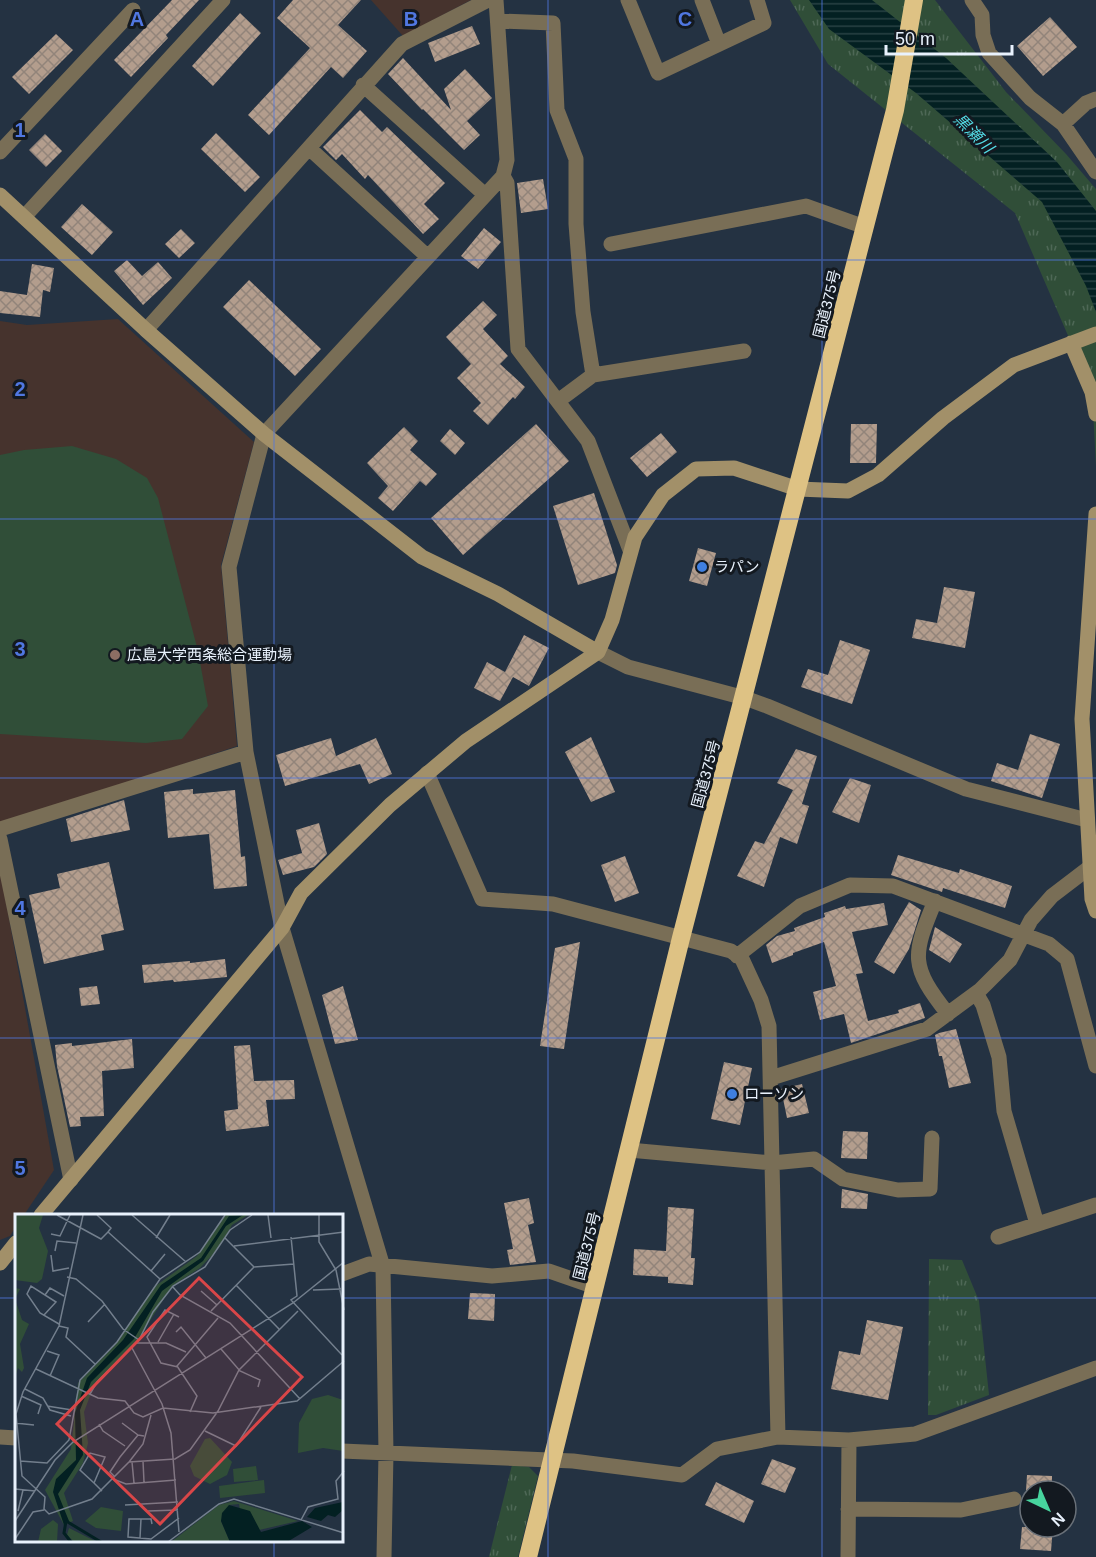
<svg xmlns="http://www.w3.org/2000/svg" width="1096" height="1557" viewBox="0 0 1096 1557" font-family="Arial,'Noto Sans JP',sans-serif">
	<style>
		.education { fill: #46332d }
		.grass { fill: url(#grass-tufts) }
		.pitch { fill: #304e38 }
		.water { fill: url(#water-rules) }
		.building { fill: url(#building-cross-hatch) }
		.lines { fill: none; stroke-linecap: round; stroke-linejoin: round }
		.street { stroke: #796e56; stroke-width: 15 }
		.secondary { stroke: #a29069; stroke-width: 15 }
		.highway { stroke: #dec284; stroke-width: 18 }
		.grid { fill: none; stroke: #5077e1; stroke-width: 1.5; stroke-opacity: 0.55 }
		.shop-dot { fill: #3f7fe0; stroke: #131920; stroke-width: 2 }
		.education-dot { fill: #8d6e63; stroke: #131920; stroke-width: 2 }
		.labels { text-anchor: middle; stroke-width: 6; stroke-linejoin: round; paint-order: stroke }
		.street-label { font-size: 15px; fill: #e9f2fd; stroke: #131920 }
		.poi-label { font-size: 15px; fill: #e9f2fd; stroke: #131920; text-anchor: start }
		.water-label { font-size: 16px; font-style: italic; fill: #53dae4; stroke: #131920 }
		.inset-river { fill: none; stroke: #032022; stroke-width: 3 }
		.inset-road { fill: none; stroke: #737f8d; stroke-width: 1.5 }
		.view { fill: #d94648; fill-opacity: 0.15; stroke: #d94648; stroke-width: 3 }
		.inset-edge { fill: none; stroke: #e9f2fd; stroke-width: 3 }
		.grid-label { font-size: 20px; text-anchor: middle; font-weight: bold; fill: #5077e1; stroke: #131920; stroke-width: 6; stroke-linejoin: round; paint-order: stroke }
	</style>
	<defs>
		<pattern id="grass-tufts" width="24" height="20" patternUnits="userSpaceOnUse" patternTransform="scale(1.5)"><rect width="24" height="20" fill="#304e38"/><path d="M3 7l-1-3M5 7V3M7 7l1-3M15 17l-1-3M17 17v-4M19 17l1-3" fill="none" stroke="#4e6856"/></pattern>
		<pattern id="water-rules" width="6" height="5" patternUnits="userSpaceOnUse" patternTransform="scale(1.5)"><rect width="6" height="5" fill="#032022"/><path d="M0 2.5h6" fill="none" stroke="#284143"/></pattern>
		<pattern id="building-cross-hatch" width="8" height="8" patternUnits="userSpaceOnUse" patternTransform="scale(1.5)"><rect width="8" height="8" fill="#b39d8d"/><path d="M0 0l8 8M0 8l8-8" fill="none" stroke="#92847a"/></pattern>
	</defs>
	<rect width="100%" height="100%" fill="#243242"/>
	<path class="education" d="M371,0H471L403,36Z
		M118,319L254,442L221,565L237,746L0,826V321L27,325Z
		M0,868L54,1170L24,1215H16V1226L10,1236L0,1240Z"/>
	<path class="grass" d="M790,0H935L1006,92L1066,154L1096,189V466L1092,391L1015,213L828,64Z
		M929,1259L962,1260L979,1301L989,1395L936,1415H928Z
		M512,1465L529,1467L538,1476L518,1557H489Z"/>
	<path class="pitch" d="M72,446L116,459L147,478L158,498L198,651L208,706L182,739L146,743L0,734V455L24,450Z"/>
	<path class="water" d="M809,0H872L946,58L1057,162L1096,211V312L1086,286L1042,202L916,93L829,29Z"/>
	<path class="building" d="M172,0H199L166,35L168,38L131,77L114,60Z
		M293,0H361L338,25L367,51L343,78L331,67L269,135L248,115L310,48L277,18Z
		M240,13L261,33L213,86L192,66Z
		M1050,17L1077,47L1043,76L1017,46Z
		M472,26L480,44L435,62L428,43Z
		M56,34L73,50L29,94L12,77Z
		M403,58L451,110L444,89L465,69L492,98L467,121L480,135L464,150L423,109L422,110L388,74Z
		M360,110L382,132L387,127L445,183L424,204L439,219L423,234L368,175L365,179L342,154L336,160L323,147Z
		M216,133L260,177L245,192L201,149Z
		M45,134L62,151L46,167L29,150Z
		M543,179L548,209L521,213L517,183Z
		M82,204L113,232L92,255L61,227Z
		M484,228L501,242L478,269L461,256Z
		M181,229L195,243L179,258L165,244Z
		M127,260L142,276L158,262L172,278L143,305L114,271Z
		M32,264L54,268L50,292L43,290L40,317L0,313V291L27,295Z
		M249,280L321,349L295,376L223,307Z
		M483,301L497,315L483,329L508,356L500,364L525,387L515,399L513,397L488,425L473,411L481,403L457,378L471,364L446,337Z
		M536,424L569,461L463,555L431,518Z
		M851,424H877L876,463H850Z
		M404,427L418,441L410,450L437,474L426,486L420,481L393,511L378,498L388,486L367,463Z
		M450,429L465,443L455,455L440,441Z
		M661,433L677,452L647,477L630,458Z
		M594,493L617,565L615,573L578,585L553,506Z
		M698,548L716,553L707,586L689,581Z
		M944,587L975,592L965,648L912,638L916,619L937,623Z
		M524,635L549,648L529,686L513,677L500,701L474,688L487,662L505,672Z
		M840,640L870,650L852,704L801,687L808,669L828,675Z
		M1030,734L1060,744L1042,798L991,781L997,763L1018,770Z
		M591,737L615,792L591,802L565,752Z
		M331,738L336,756L376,738L392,774L369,784L360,764L285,786L276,755Z
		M796,749L817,756L802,804L809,806L797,844L780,837L764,887L737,876L755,841L764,844L793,790L777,783Z
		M850,778L871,785L859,823L832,812Z
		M193,789V794L235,790L241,857L245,856L247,886L214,889L209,834L168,838L164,792Z
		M124,800L130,830L71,842L66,819Z
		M319,823L327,854L314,867L283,875L278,860L302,853L296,830Z
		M898,855L959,873L960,869L1012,886L1005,908L943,888L942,892L891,875Z
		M625,856L639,893L615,902L601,865Z
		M109,862L124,930L101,935L104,950L44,964L29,895L60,888L57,874Z
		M909,902L921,910L909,949L894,974L874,962Z
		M884,903L888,925L852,932L863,973L856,974L868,1021L899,1013L898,1010L920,1003L925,1018L851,1043L844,1014L820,1020L813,992L836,986L824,942L793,953V955L772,963L766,945L777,936L795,931L794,928L825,917L824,913L845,906L846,909Z
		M935,927L962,944L950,963L929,950Z
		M580,942L564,1049L540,1046L555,948Z
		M225,959L227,977L174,982L173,980L144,983L142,965L190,961V963Z
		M97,986L100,1004L81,1006L79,988Z
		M343,986L358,1040L335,1044L322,995Z
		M956,1029L971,1083L949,1088L942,1056H939L935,1035L939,1033Z
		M132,1039L134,1068L102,1071L104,1116L80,1117L81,1126L70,1127L57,1066L55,1045L72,1043V1046Z
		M250,1045L254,1081L294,1080L295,1099L266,1100L269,1126L226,1131L224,1111L238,1109L234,1046Z
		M724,1062L752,1068L740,1125L711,1119Z
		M802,1084L809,1113L787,1118L781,1089Z
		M843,1131L868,1132L867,1159L841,1158Z
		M842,1189L868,1194L867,1209L841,1208Z
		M529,1198L534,1223L528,1225L536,1262L510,1265L507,1250L513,1249L504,1203Z
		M668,1207L694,1209L691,1258H695L693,1285L668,1283V1277L633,1275L634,1249L666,1251Z
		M470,1293L495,1294L494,1321L468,1319Z
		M867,1320L903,1327L888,1400L831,1389L839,1351L860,1355Z
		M772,1459L796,1468L785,1493L761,1484Z
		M1027,1475L1052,1476V1491H1026Z
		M716,1482L754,1501L744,1523L705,1505Z
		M1022,1527H1053L1051,1551L1020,1549Z"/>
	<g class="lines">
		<path class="street" d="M628,0L658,73L764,23L757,0
			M702,0L719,44
			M972,0L982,15L983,35L989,53L1030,98L1063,124L1096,172
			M498,21L553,23L557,110L576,159V224L583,312L593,375L558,401
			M363,85L484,194
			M1063,124L1086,103L1096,99
			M309,148L428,257
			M0,152L133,10
			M503,176L507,183L518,349L588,441L630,550
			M24,217L223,0
			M611,244L806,206L865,227
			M146,330L402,44L488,0
			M593,375L744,351
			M598,652L628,667L745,698L767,706L966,789L1087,820
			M427,773L482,899L553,904L731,951L742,959L761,1000L769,1026L778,1437
			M0,829L246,752
			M0,839L71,1180
			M935,901C912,956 910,966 948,1014
			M737,956L800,906L850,885L893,886L1049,944L1067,959L1096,1066
			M976,993L983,1005L999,1057L1004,1111L1037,1224
			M771,1078L927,1029L980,990L1010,960L1031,920L1052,896L1090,867
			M629,1150L772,1163L814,1159L843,1179L898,1190L930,1189L932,1138
			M998,1237L1096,1205
			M342,1274L369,1264L492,1276L549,1271L595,1287
			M0,1437L16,1438
			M342,1451L573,1461L682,1475L717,1449L778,1437L849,1440L915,1434L1096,1368
			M848,1509L961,1510L1014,1499
			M384,1557L386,1453L383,1267L282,928L246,752L229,567L264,434L503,176L507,160L496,0
			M848,1557L849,1440"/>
		<path class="secondary" d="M0,195L146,330L264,434L422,557L498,594L598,652
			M1071,343L1092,392L1096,414
			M1096,514L1082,719L1092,899L1096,911
			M41,1215L282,928L301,893L390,805L466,741L598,652L612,620L635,537L663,495L696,469L734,468L798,489L848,491L878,475L943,418L1014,365L1096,334
			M0,1263L16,1243"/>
		<path class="highway" d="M528,1557L681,938L895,110L914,0"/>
	</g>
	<path class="grid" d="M274,0V1215M548,0V1557M822,0V1557M0,260H1096M0,519H1096M0,778H1096M0,1038H1096M0,1298H16M342,1298H1096M274,1540V1557"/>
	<g class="shop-dot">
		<circle cx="702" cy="567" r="6"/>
		<circle cx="732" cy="1094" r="6"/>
	</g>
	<circle class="education-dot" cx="115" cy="655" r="6"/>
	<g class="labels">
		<g class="street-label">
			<text transform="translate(827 304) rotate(-76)" y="5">国道375号</text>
			<text transform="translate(706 774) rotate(-75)" y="5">国道375号</text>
			<text transform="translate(587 1246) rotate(-76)" y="5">国道375号</text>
		</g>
		<g class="poi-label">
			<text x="714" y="572">ラパン</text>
			<text x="127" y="660">広島大学西条総合運動場</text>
			<text x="744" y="1099">ローソン</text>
		</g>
		<g class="water-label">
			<text transform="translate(974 133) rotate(45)" y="6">黒瀬川</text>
		</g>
	</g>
	<g transform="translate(15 1214)">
		<rect width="328" height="328" fill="#243242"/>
		<path d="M210,1H233L217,11L203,35L185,54L157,72L124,124L78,174L69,198L73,229L68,249L49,279L58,307L49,311L30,276L56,235L63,169L99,132L139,73L182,42Z" fill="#304e38"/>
		<path d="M0,1H28L24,14L33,37L27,65L22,69L0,66ZM0,74L5,75L0,85L7,106L14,110L5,130L9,154L7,158L3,154L0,163ZM313,181L328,186V237L308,234L283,239L284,209L297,185ZM219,287L283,307L244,316L233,297L225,296L224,290L214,291L206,307L215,328H156L204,291ZM54,314L82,328H59L52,321Z" fill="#304e38"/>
		<path d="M241,252L243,266L219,268L218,255ZM249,266L250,279L205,284L204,272ZM38,306L43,310L42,328H23L26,315Z" fill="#304e38"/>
		<path d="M195,224L217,248L212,261L195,270L179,262L175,252L190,225ZM86,293L108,297L106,317L81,314L70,307Z" fill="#304e38"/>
		<path d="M228,1L211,12L188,47L147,77L119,125L76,168L65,196L68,241L43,280L54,307L49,311L38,278L41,265L61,246L60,199L72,164L108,126L146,71L186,44L214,2ZM328,288V296L320,303L313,301L306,307L292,303L300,294ZM214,291L235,297L246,318L287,307L297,313L272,328H215L206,307L207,299Z" fill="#032022"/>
		<path class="inset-river" d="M51,307L86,328M51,307L49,319L56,328"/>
		<path class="inset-road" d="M42,1L86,25L93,18M68,1L44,112L8,178L1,200L7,262L30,283L29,295L34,300L77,285L114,248L160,245L175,236L203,197L224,156L283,97M82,1L96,14L93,18L145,65M117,1L171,48M253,1L256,24M304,1V28L321,56L329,96M36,20L45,22L55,1M276,23L282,82L276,86L327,141M141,24L155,1M219,32L329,18M40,37L42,27L61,29M36,41L38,57L54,54M239,53L279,50M136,57L150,40M52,63L61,65L87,87L108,115L124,126M221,71L264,115M157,72L165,81L215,109L285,185M298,76L326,75M186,77L202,91M30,81L35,74L49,82M196,97L239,53L210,24M29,101L41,88L16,72L12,80L25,99L44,110M73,108L90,90M44,112L53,114L51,123L80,150M161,118L166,113L191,144M143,128L159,100M121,129H151L171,138M117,134L147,190L156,219L164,318M206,135L225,157L245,166L243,173M32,137L44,141L35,162M163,153L146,149L132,123L150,96L164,103M21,155L83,184L110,187L119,199L128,203L148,194L198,199L282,187L329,147M10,175L28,184L35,196L56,202M75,180L82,168L124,126L138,98L158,72L190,53L215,16L237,1M6,182L26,191L23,200M32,192L57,196M175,198L182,182L162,152L203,104M0,209L19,211M107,209L123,221M84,210L88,217L110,232M190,217L221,232L246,193M5,247L32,249L54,226L65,166L102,128L145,65L185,38L210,1M128,247L129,268M114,248L128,230L136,201M117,248L119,269M100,263L95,258L105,243L123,221L129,222M98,265L111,270L161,266M79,269L90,243L75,239L65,256L79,269L87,277M0,275L20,277M110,291L163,288M3,297L8,276M133,297L163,296M286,306L293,293L323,285L321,267L329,257M0,307L40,246L58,228L278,89L329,48M137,310L136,305H114L113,323L136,325L164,304M125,324L126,305M0,325L18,298L29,296M153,328L204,290L219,285L329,319"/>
		<path class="view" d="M184,64L287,163L145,310L42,210Z"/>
		<rect width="328" height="328" class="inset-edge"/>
	</g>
	<g class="grid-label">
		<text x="137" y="26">A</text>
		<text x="411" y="26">B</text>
		<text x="685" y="26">C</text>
		<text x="20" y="137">1</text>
		<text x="20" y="396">2</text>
		<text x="20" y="656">3</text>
		<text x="20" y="915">4</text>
		<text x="20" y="1175">5</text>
	</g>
	<g transform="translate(1048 1509) rotate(136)"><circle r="28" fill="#131920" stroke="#697078" stroke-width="1.5"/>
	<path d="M0-4.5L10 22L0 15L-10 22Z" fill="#47d49e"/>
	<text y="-9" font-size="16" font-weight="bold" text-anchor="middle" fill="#e9f2fd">N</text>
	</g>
	<path d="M886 45v9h126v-9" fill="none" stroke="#e9f2fd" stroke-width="3"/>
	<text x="895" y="45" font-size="18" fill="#e9f2fd" stroke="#131920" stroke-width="4.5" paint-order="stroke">50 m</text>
</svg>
